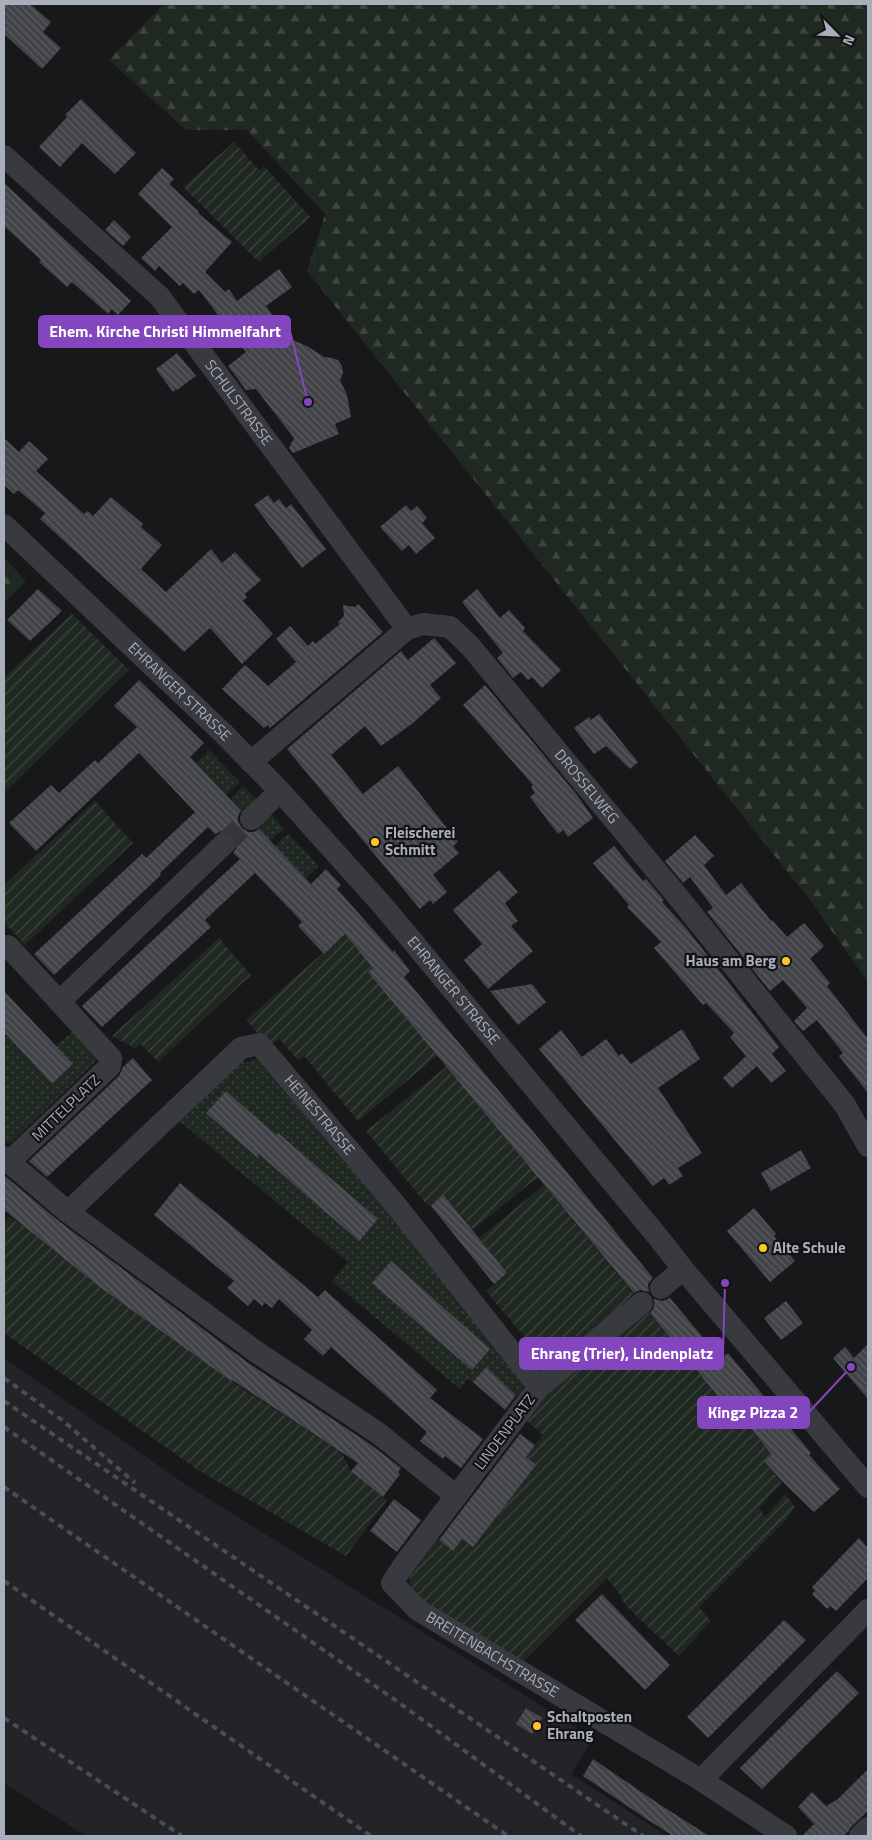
<svg xmlns="http://www.w3.org/2000/svg" width="872" height="1840" viewBox="0 0 872 1840" font-family="'Titillium Web',sans-serif">
	<style>
		.built { fill: #242428 }
		.grass { fill: url(#grass-dots) }
		.forest { fill: url(#forest-firs) }
		.garden { fill: url(#garden-furrows) }
		.building { fill: url(#building-back-hatch) }
		.lines { fill: none; stroke-linecap: round; stroke-linejoin: round }
		.minor-tunnel { stroke: #35363a; stroke-width: 22; stroke-dasharray: 22 11; stroke-linecap: butt }
		.minor { stroke: #393940; stroke-width: 22 }
		.rail { stroke: #4b4d55; stroke-width: 4; stroke-dasharray: 6 5; stroke-linecap: butt }
		.poi-dot { fill: #ffc52b; stroke: #131316; stroke-width: 2 }
		.labels { text-anchor: middle; stroke-width: 4.5; stroke-linejoin: round; paint-order: stroke }
		.street-label { font-size: 15px; fill: #a9aebb; stroke: #131316 }
		.poi-label { font-size: 15px; font-weight: bold; fill: #a9aebb; stroke: #131316; text-anchor: start }
		.leader { fill: none; stroke: #8446be; stroke-width: 2 }
		.callout-dot { fill: #8446be; stroke: #131316; stroke-width: 2 }
		.callout { fill: #8446be; stroke: #8446be; stroke-width: 2 }
		.callout-label { font-size: 16px; text-anchor: middle; font-weight: bold; fill: #fff }
	</style>
	<defs>
		<pattern id="grass-dots" width="8" height="8" patternUnits="userSpaceOnUse" patternTransform="scale(1.25)"><rect width="8" height="8" fill="#1f2921"/><path d="M2 2h.1M6 6h.1" fill="none" stroke="#3d463f" stroke-width="1.8" stroke-linecap="round"/></pattern>
		<pattern id="forest-firs" width="22" height="20" patternUnits="userSpaceOnUse" patternTransform="scale(1.25)"><rect width="22" height="20" fill="#1f2921"/><path d="M5 1l3.5 6h-7zM16 11l3.5 6h-7z" fill="#3d463f"/></pattern>
		<pattern id="garden-furrows" width="10" height="10" patternUnits="userSpaceOnUse" patternTransform="scale(1.25)"><rect width="10" height="10" fill="#1f2921"/><path d="M-1 1l2-2M0 10L10 0M9 11l2-2" fill="none" stroke="#3d463f"/></pattern>
		<pattern id="building-back-hatch" width="6" height="6" patternUnits="userSpaceOnUse" patternTransform="scale(1.25)"><rect width="6" height="6" fill="#424348"/><path d="M-1 5l2 2M0 0l6 6M5-1l2 2" fill="none" stroke="#5a5c60"/></pattern>
	</defs>
	<rect width="100%" height="100%" fill="#18181a"/>
	<path class="built" d="M4,1358L185,1484L593,1738L571,1774L667,1836H86L4,1783Z"/>
	<path class="grass" d="M209,750L240,782L226,795L196,763Z
		M243,786L258,801L243,813L230,799Z
		M270,813L284,829L270,841L257,827Z
		M288,833L319,866L306,878L275,846Z
		M75,1029L98,1057L96,1061L12,1142L4,1143V1033L52,1084L73,1065L56,1046Z
		M260,1057L390,1210L525,1383L519,1397L486,1368L473,1382L468,1379L460,1389L332,1281L348,1262L178,1120L240,1060L246,1063V1062Z"/>
	<path class="forest" d="M164,4H868V982L810,900L307,271L325,214L247,130H186L109,60Z
		M4,558L26,581L4,603Z"/>
	<path class="garden" d="M234,142L259,170L264,166L310,217L259,262L183,187Z
		M72,614L129,670L4,793V677Z
		M95,801L133,843L25,945L4,922V885Z
		M345,934L373,968L369,972L438,1055L358,1121L304,1056L299,1061L279,1039L270,1047L246,1020Z
		M219,938L251,975L158,1062L141,1044L135,1048L112,1036Z
		M447,1066L538,1177L473,1230L445,1195L431,1206L427,1205L366,1131Z
		M544,1185L637,1298L552,1369L543,1359L545,1356L535,1344L532,1346L486,1291L507,1273L479,1238Z
		M9,1217L22,1225L106,1292L231,1381L341,1452L351,1471L387,1500L346,1556L198,1470L4,1333V1223Z
		M646,1309L739,1422L742,1420L772,1455L764,1461L782,1483L759,1508L765,1517L785,1494L795,1507L786,1520L699,1607L711,1621L679,1656L625,1605L621,1596L607,1578L521,1664L414,1597C400,1575 423,1554 435,1537L453,1550C478,1519 511,1496 536,1465L526,1457L543,1435L525,1419L552,1386Z"/>
	<path class="building" d="M4,4H30L51,22L43,32L61,48L42,69L4,34Z
		M81,99L136,153L115,174L82,143L60,167L39,147L67,117L65,115Z
		M162,168L174,179L169,184L199,212L198,213L232,242L205,272L225,292L229,289L237,301L279,269L292,287L266,306L290,339L307,346L324,357L332,358L338,360L342,366L343,373L340,380L347,395L351,417L335,424L339,434L293,453L289,448L294,438L256,389L246,390L228,366L246,352L199,290L194,294L183,283L180,286L159,266L155,271L141,258L172,227L138,194Z
		M4,183L131,301L118,315L112,309L108,314L72,282L67,287L39,262L41,260L4,226Z
		M114,220L131,237L123,246L105,230Z
		M177,353L196,376L177,390L176,389L173,392L156,369Z
		M4,438L19,452L29,441L48,459L36,471L84,514L88,511L93,516L111,497L143,524L141,527L162,545L141,569L166,592L211,549L222,563L235,552L261,580L245,594L247,597L243,601L273,634L242,664L210,628L184,652L156,625L40,519L45,513L18,490L14,494L4,485Z
		M268,495L274,503L279,499L286,508L291,504L326,549L302,568L254,505Z
		M406,505L411,511L417,506L427,518L422,523L435,538L416,554L409,545L402,551L380,527Z
		M38,589L62,611L30,641L7,620Z
		M477,589L500,618L509,610L525,628L523,631L561,670L542,688L532,677L528,680L521,672L513,678L497,658L503,653L462,602Z
		M358,604L383,632L270,728L268,725L264,728L222,689L245,665L268,686L296,662L276,639L290,626L308,646L313,641L315,644L340,624L338,622L344,616L343,605L355,607Z
		M434,638L456,663L430,685L441,698L413,723L381,746L365,726L331,755L363,794L398,766L458,842L453,846L459,853L433,875L447,892L433,904L430,900L420,909L287,749L401,651L408,660Z
		M139,680L204,743L190,757L241,811L238,816V822L242,828L248,832H254L259,829L311,884L326,869L341,885L337,889L393,952L394,950L410,971L404,977L561,1165L653,1278L648,1284L649,1292L640,1290L634,1293L368,972L373,968L345,934L324,954L298,926L302,922L255,873L205,920L211,927L102,1027L82,1006L240,859L233,853L237,847V840L234,835L228,832L221,831L215,834L208,827L160,873L161,875L54,975L34,954L142,854L146,858L195,812L139,753L36,851L9,823L51,785L59,793L95,760L98,763L137,727L114,706Z
		M485,685L577,795L593,818L568,837L563,830L558,834L530,797L535,793L531,787L533,785L463,705Z
		M599,714L638,762L630,769L606,746L594,754L574,728L589,717L591,720Z
		M695,835L714,856L704,865L726,895L741,883L771,921L772,920L787,937L804,923L824,946L810,959L830,983L827,986L868,1039V1093L839,1056L843,1053L817,1020L803,1031L794,1021L807,1008L783,980L770,991L707,912L713,908L690,877L683,883L665,861Z
		M614,846L643,881L646,879L664,900L662,902L686,928L779,1047L772,1054L786,1071L771,1083L757,1066L732,1088L723,1078L746,1056L730,1037L734,1033L706,1003L703,1005L654,948L661,942L627,907L629,905L593,863Z
		M499,870L518,892L505,903L518,921L511,926L533,951L488,989L464,960L482,944L453,910Z
		M532,984L546,1002L518,1025L490,991Z
		M4,991L73,1064L52,1084L4,1032Z
		M682,1029L700,1059L658,1088L702,1153L678,1168L683,1176L669,1185L664,1178L653,1186L539,1049L561,1030L582,1057L606,1039L619,1056L622,1053L631,1064Z
		M133,1058L152,1080L47,1177L29,1161L119,1076L123,1067Z
		M226,1091L276,1135L278,1133L378,1219L359,1241L259,1154L257,1157L206,1113Z
		M801,1150L811,1168L771,1191L761,1173Z
		M6,1177L60,1222L247,1362L370,1444L401,1468L398,1472L400,1474L383,1497L351,1471L358,1463L232,1380L231,1381L101,1288L4,1210V1179Z
		M180,1183L318,1297L325,1290L437,1390L430,1398L483,1439L461,1468L445,1456L443,1459L420,1441L427,1432L331,1347L323,1356L304,1339L312,1330L279,1299L272,1308L265,1303L262,1306L254,1299L248,1306L227,1288L234,1281L154,1215Z
		M444,1195L507,1273L494,1284L431,1206Z
		M754,1208L776,1234L774,1236L795,1261L770,1282L727,1231Z
		M391,1261L490,1349L472,1370L372,1283Z
		M670,1298L721,1359L728,1353L811,1453L809,1455L840,1489L814,1512L783,1482L764,1461L772,1455L743,1419L739,1422L650,1313L654,1307V1299L663,1301Z
		M786,1301L803,1323L781,1340L764,1318Z
		M868,1344V1399L833,1358L845,1347L854,1358Z
		M486,1367L516,1395L505,1410L473,1382Z
		M520,1434L535,1445L526,1457L536,1465L473,1547L462,1539L453,1551L439,1540Z
		M394,1499L421,1520L397,1552L370,1531Z
		M859,1538L868,1548V1578L836,1611L830,1606L827,1609L812,1594L815,1591L812,1587Z
		M602,1594L670,1665L645,1690L575,1620Z
		M784,1620L806,1640L708,1738L687,1717Z
		M837,1671L859,1693L762,1789L740,1768Z
		M526,1708L542,1718L532,1734L516,1724Z
		M593,1759L659,1804L709,1836H673L645,1818L583,1776Z
		M868,1769V1811L851,1827L848,1832L843,1836H802L814,1824L798,1807L812,1792L826,1806L838,1799Z"/>
	<g class="lines">
		<path class="minor-tunnel" d="M224,844L251,819"/>
		<g class="minor">
			<path id="s1" d="M4,156L160,297L407,629"/>
			<path id="s2" d="M4,525L223,733L280,791L384,907L658,1237L683,1269L868,1487"/>
			<path id="s3" d="M251,762L407,629L423,624L450,627L470,646L679,898L845,1105L868,1146"/>
			<path d="M251,819L280,791"/>
			<path d="M4,946H8L111,1058L110,1066L9,1162L4,1157"/>
			<path d="M60,1001L224,844"/>
			<path d="M9,1162L68,1212L255,1351L378,1433L456,1496"/>
			<path id="s4" d="M68,1212L241,1048L259,1044L395,1204L539,1387"/>
			<path d="M661,1288L683,1269"/>
			<path id="s5" d="M642,1303L539,1387L403,1566L392,1583L418,1610L701,1780L786,1836"/>
			<path d="M701,1780L868,1610"/>
			<path d="M860,1836L868,1828"/>
		</g>
		<path class="rail" d="M4,1378L62,1420L135,1483
			M4,1401L643,1836
			M4,1427L398,1702L581,1836
			M4,1487L508,1836
			M4,1581L371,1836
			M4,1718L182,1836"/>
	</g>
	<g class="poi-dot">
		<circle cx="375" cy="842" r="5"/>
		<circle cx="786" cy="961" r="5"/>
		<circle cx="763" cy="1248" r="5"/>
		<circle cx="537" cy="1726" r="5"/>
	</g>
	<g class="labels">
		<g class="street-label">
			<text dy="5" stroke="none"><textPath href="#s1" startOffset="342">SCHULSTRASSE</textPath></text>
			<text dy="5" stroke="none"><textPath href="#s2" startOffset="242">EHRANGER STRASSE</textPath></text>
			<text dy="5" stroke="none"><textPath href="#s3" startOffset="459">DROSSELWEG</textPath></text>
			<text dy="5" stroke="none"><textPath href="#s2" startOffset="648">EHRANGER STRASSE</textPath></text>
			<text transform="translate(66 1108) rotate(-44)" y="5">MITTELPLATZ</text>
			<text dy="5" stroke="none"><textPath href="#s4" startOffset="350">HEINESTRASSE</textPath></text>
			<text transform="translate(505 1432) rotate(-53)" y="5">LINDENPLATZ</text>
			<text dy="5" stroke="none"><textPath href="#s5" startOffset="502">BREITENBACHSTRASSE</textPath></text>
		</g>
		<g class="poi-label">
			<text x="385" y="838">Fleischerei<tspan x="385" dy="17">Schmitt</tspan></text>
			<text x="776" y="966" text-anchor="end">Haus am Berg</text>
			<text x="773" y="1253">Alte Schule</text>
			<text x="547" y="1722">Schaltposten<tspan x="547" dy="17">Ehrang</tspan></text>
		</g>
	</g>
	<path class="leader" d="M308 402L290 331M725 1283L723 1353M851 1367L809 1412"/>
	<g class="callout-dot">
		<circle cx="308" cy="402" r="5"/>
		<circle cx="725" cy="1283" r="5"/>
		<circle cx="851" cy="1367" r="5"/>
	</g>
	<g class="callout">
		<rect x="39" y="316" width="251" height="31" rx="5"/>
		<rect x="520" y="1338" width="203" height="31" rx="5"/>
		<rect x="698" y="1397" width="111" height="31" rx="5"/>
	</g>
	<g class="callout-label">
		<text x="165" y="337">Ehem. Kirche Christi Himmelfahrt</text>
		<text x="622" y="1359">Ehrang (Trier), Lindenplatz</text>
		<text x="753" y="1418">Kingz Pizza 2</text>
	</g>
	<rect width="872" height="1840" fill="none" stroke="#a9aebb" stroke-width="10"/>
	<g transform="translate(837 35) rotate(114)" stroke="#131316" stroke-width="4" paint-order="stroke">
	<path d="M0-4L9 19L0 12L-9 19Z" fill="#a9aebb"/>
	<text y="-8" font-size="14" font-weight="bold" text-anchor="middle" fill="#a9aebb">N</text>
	</g>
</svg>
